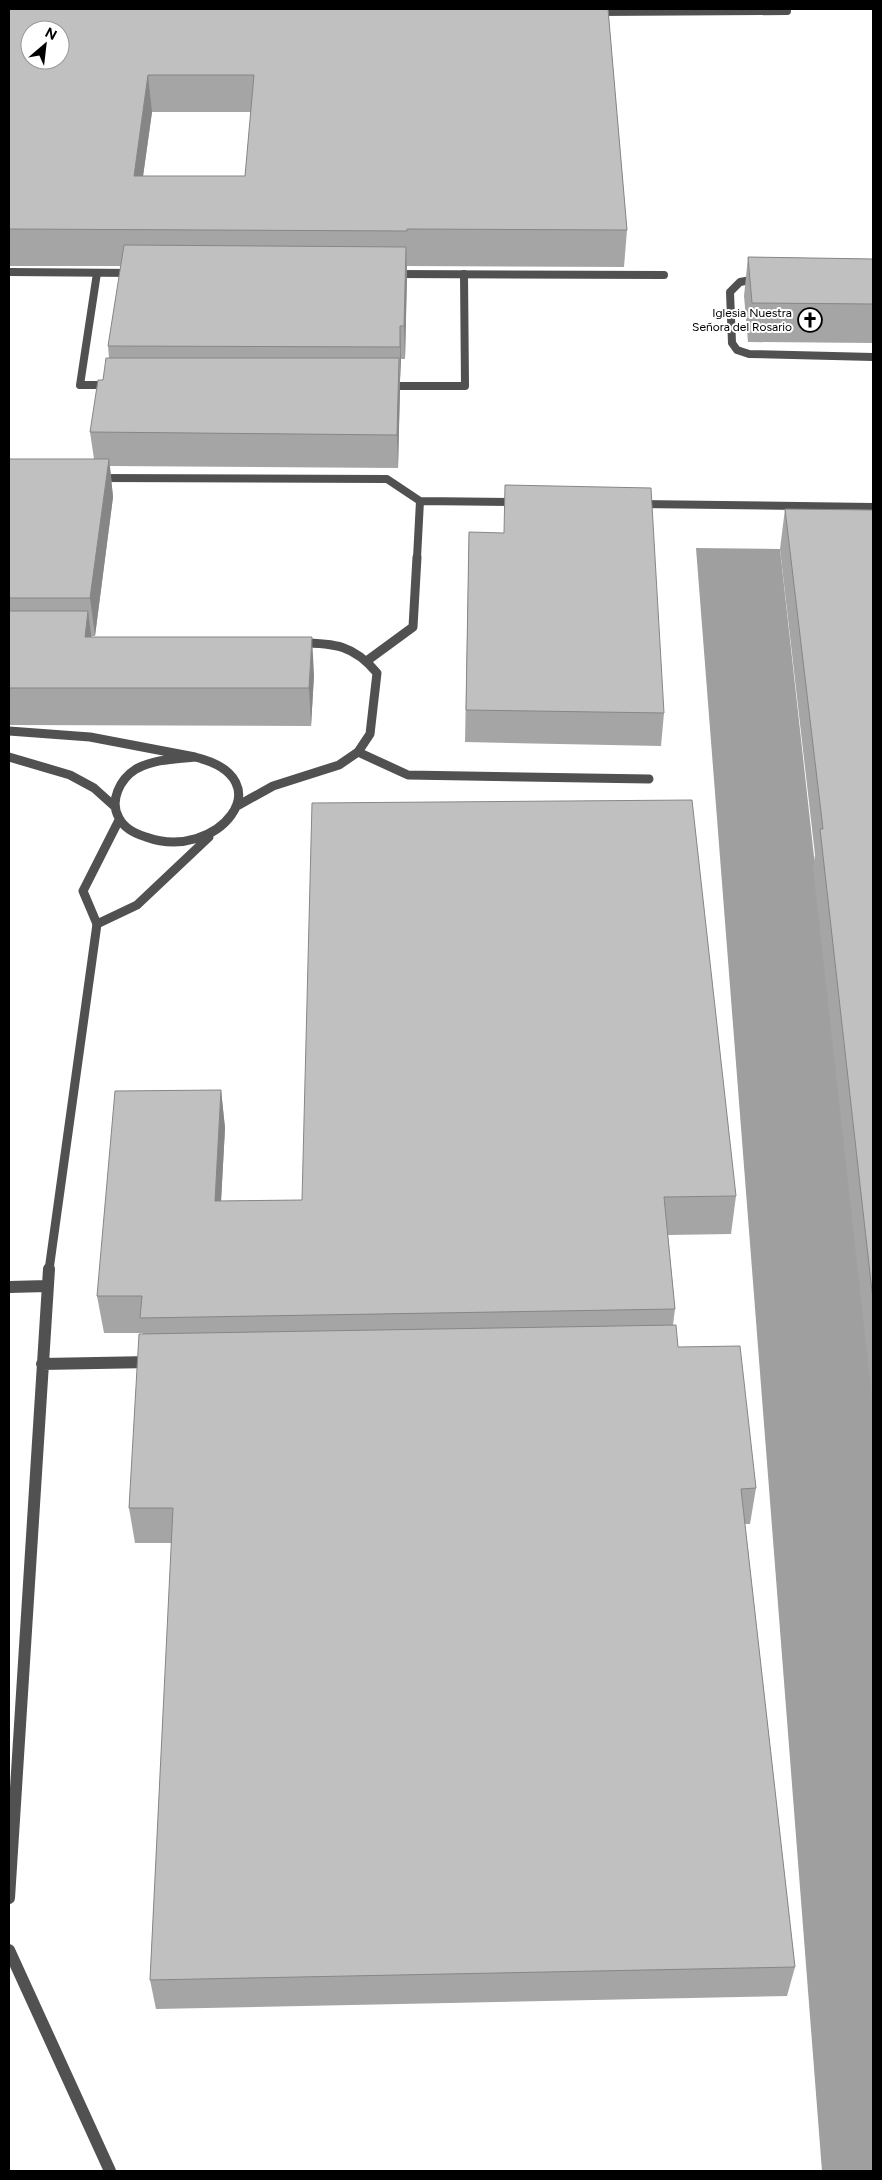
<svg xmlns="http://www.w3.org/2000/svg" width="882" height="2180" viewBox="0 0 882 2180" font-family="Figtree,sans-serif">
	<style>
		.water { fill: #9f9f9f }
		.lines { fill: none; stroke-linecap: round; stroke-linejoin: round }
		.lane-far2 { stroke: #515151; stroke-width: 8 }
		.lane-far1 { stroke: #515151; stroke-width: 9 }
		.lane { stroke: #515151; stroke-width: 12 }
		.street-far1 { stroke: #515151; stroke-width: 8 }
		.street { stroke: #515151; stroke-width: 9 }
		.wall { fill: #a5a5a5; fill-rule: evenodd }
		.shaded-wall { fill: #868686 }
		.building { fill: #c0c0c0; stroke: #868686; fill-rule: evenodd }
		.labels { text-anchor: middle; stroke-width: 4; stroke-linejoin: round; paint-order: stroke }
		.far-poi-label { font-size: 12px; fill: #000; stroke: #fff; text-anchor: end }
	</style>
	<rect width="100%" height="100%" fill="#fff"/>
	<path class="water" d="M696,548L780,549L873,1390V2171H822Z"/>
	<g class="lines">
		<path class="lane-far2" d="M97,273L80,385H110
			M387,386H465L464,274"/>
		<path class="lane-far1" d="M358,752L408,775L649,779
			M49,1270L97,924"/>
		<path class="lane" d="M9,1287L47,1286
			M42,1364L151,1362
			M9,1898L49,1269
			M9,1950L110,2171"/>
		<path class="street-far1" d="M596,12L787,11
			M9,272L133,273
			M395,274L664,275
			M757,279L740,282L730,292L732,343L737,350L749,354L873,357
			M98,478L387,479L420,501L517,502
			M639,504L873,507
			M417,558L420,501"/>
		<path class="street" d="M368,660L413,627L417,557
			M9,731L90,737L195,757
			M9,757L70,775L94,788L114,806
			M195,757C286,779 217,863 146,837C136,834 124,828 119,818C109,801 120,779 136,769C154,759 175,759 195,757Z
			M237,806L273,786L339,765L358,752L370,734L377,673C354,645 334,643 300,643
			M119,820L83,891L97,924L137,905L209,837"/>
	</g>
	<path class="wall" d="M9,9H608L627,230L624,267L407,266L405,359H401L400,380L398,468L110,466L113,497L95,636H91L92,637L314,675L311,726L9,725V459H94L90,432L103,380L109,358L108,346L121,266H9ZM152,112H251L245,176H143Z
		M748,257L873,259V343L748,342L744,296Z
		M785,509L873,510V1399H872L813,868L815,855L780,549Z
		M469,532L664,713L661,746L465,742Z
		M221,1090L225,1128L221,1201L736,1196L731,1234L668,1235L675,1309L673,1325L678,1347L756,1488L750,1524H745L795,1967L787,1996L156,2009L150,1980L172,1543H135L129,1508L143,1334V1333H104L97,1296Z"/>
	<path class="shaded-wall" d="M148,75L152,112L138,212L134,176Z
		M406,247L407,279L405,359L404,326Z
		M400,326L401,359L400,380Z
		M399,358L400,391L398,468L397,435Z
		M109,459L113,497L95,636L90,598Z
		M88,611L93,649L85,637Z
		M312,637L314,675L311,726L309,688Z
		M221,1090L225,1128L219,1239L215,1201Z"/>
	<path class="building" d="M9,9H608L627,230L407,229V231L9,229ZM30,30H60V60H30ZM148,75H254L245,176H134Z
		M124,245L406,247L404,326H400V347L108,346Z
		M748,257L873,259V304L752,303Z
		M106,358H399L397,435L90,432L98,380H103Z
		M9,459H109L90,598H9Z
		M505,485L651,488L664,713L466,710L469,532L504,533Z
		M785,509L873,510V1300L820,829H823Z
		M9,611H88L85,637H312L309,688H9Z
		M692,800L736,1196L664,1197L675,1309L140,1318L142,1296H97L115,1091L221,1090L215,1201L302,1200L312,803Z
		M676,1325L678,1347L740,1346L756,1488L741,1489L795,1967L150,1980L173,1508H129L139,1334Z"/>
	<defs>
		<g id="church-ring" transform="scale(1.25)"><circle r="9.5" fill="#fff" stroke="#000" stroke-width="1.5"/><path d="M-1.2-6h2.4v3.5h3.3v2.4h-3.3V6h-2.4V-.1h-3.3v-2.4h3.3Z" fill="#000"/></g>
	</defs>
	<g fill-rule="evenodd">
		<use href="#church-ring" x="810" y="320"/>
	</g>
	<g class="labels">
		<g class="far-poi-label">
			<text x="792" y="317">Iglesia Nuestra<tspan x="792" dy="14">Señora del Rosario</tspan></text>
		</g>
	</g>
	<rect width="882" height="2180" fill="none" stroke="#000000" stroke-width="20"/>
	<g transform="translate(45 45) rotate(28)"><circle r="24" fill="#ffffff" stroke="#999999"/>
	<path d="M0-4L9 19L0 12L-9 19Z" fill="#000000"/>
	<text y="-8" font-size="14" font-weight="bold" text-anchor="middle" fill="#000000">N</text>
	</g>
</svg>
